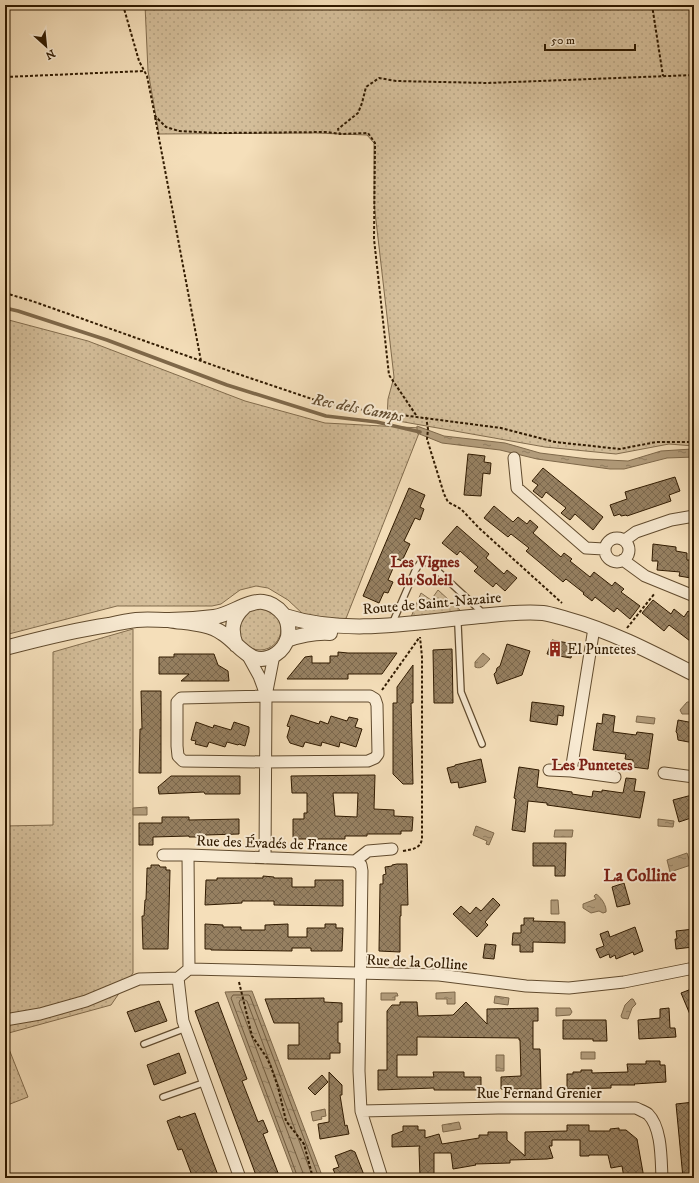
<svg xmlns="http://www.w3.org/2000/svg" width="699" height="1183" viewBox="0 0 699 1183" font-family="'IM FELL DW Pica',serif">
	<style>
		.grass { fill: url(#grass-dots); stroke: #826c4d }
		.water { fill: url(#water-ripples); stroke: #7e684a }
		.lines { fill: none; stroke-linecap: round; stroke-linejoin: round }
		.shore { stroke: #715b3e; stroke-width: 1 }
		.stream { stroke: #7e684a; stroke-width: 3.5 }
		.building { fill: url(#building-cross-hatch); stroke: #301a00; fill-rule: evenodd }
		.service-casing { stroke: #614b2e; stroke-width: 8 }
		.minor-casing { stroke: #614b2e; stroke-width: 13 }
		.tertiary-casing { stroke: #614b2e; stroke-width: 16 }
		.path { stroke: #301a00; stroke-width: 2; stroke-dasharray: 3 2; stroke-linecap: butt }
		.service { stroke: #f8ead2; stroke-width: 5.5 }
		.minor { stroke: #f8ead2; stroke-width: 11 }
		.tertiary { stroke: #f8ead2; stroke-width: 14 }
		.labels { text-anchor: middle; stroke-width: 4; stroke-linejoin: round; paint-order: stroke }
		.street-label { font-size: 15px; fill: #301a00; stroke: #f8ead2 }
		.poi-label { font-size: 15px; fill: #301a00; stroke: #f8ead2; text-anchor: start }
		.water-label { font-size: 16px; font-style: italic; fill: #644e31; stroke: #f8ead2 }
		.neighbourhood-label { font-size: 16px; font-weight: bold; fill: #7a1f14; stroke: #f8ead2 }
		.quarter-label { font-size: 17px; font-weight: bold; fill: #7a1f14; stroke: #f8ead2 }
	</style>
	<defs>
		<pattern id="grass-dots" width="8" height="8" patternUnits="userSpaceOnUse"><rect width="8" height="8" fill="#d4be9a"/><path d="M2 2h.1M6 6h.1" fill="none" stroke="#b6a383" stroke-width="1.8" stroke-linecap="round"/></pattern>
		<pattern id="water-ripples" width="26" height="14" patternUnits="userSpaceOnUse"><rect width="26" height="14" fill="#b29c7b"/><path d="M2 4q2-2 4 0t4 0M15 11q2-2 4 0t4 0" fill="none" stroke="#917e62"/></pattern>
		<pattern id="building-cross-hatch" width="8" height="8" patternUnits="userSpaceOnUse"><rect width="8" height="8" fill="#968061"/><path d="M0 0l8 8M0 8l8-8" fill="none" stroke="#7b684e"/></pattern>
	</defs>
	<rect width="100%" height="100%" fill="#f5dfba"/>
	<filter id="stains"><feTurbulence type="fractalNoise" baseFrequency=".005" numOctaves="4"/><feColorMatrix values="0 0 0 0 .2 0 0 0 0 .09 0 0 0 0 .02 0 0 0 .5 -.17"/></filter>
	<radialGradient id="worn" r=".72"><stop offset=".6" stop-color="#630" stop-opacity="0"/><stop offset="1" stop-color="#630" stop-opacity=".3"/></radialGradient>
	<path class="grass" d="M145,5H694V446L669,444L616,454L545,447L387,419L388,399L394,377L374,203V143L367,135L315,133L159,134L148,71Z
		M5,319L88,341L245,401L325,423L421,428L345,621L304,615L288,600L268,588L256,586L240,590L221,604L212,606H117L5,635Z
		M438,590L461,611L411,617L421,593L431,600Z
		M239 629a21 21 0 1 1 42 0a21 21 0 1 1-42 0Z
		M133,629V973L111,1005L5,1034V826L53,825V652Z
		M5,1039L28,1097L5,1106Z"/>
	<path class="water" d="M417,426L444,436L505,443L540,453L588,459L628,461L661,451L692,449H694V457L667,458L624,469H610L537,459L500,450L442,443L417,433Z
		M483,653L490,659C485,664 482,670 475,667V662Z
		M687,702H694V713L691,714H682L680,710Z
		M637,716L655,718L654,724L636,722Z
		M147,807V815H133V808Z
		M658,819L674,821L673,827L658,826Z
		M476,826L494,833L489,845L486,844L487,841L473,835Z
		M555,830H573L572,837H554Z
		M687,853L691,865L670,872L667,860Z
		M596,894C601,897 607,906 606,912L603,913L599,911L591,913L583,908V904L596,899L594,896Z
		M551,900H558L559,914H551Z
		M252,991L323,1178H295L225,992Z
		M455,992V1004H447V999H436V993Z
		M381,993H397L398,996H395V1000H381Z
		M495,996L509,998L508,1005L494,1003Z
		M631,999H633L636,1004L632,1008L628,1019L622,1018L621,1016L625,1005Z
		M556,1008H570L572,1012L570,1015L556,1016Z
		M581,1052H595V1059H581Z
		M496,1055H504V1071H496Z
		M325,1109L326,1116L321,1117L322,1119L313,1121L311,1112Z
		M459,1122L461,1129L443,1132L442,1125Z"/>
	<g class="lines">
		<path class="shore" d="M298,1178L231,998L233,995H249L250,996L319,1178
			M303,1178V1173L239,1003L240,1000H245L247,1001L313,1178"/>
		<path class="stream" d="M5,308L18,311L107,340L227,385L326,416L377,422L420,432"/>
	</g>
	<path class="building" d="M468,454L485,456L484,462L491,463L490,474L483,473L481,496L464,495Z
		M543,468L603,517L593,530L575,514L570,520L566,517L561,513L566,508L546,492L542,498L533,491L538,485L532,481Z
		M675,477L680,491L669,495L671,501L627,516L626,515L621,516L620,514L614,516L610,505L627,499L625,492Z
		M409,488L425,495L420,507L424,509L420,520L415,518L404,541L410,544L402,561L397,559L388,580L393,582L388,593L384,592L379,603L363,596Z
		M494,506L513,522L518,517L527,524L530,520L538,527L533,533L561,557L564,553L572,559L570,561L590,577L594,572L612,586L615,582L624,589L621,592L640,606L630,619L617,608L614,612L595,597L592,601L583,594L584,593L566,579L563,582L526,551L529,548L511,534L508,537L484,518Z
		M457,526L489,554L486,558L504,574L507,570L517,578L505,591L496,583L493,587L474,571L478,567L460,551L457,555L442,543Z
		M653,544L676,547V551L687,553V560H694V576H691V578L679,576L680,572L657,570L658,561H652Z
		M653,600L671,614L674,609L684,617L688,611L694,616V644L669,625L664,631L642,613Z
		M552,640L573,644L571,658L547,654Z
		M507,644L530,651L522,675L497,684L494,674L496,672L497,668L500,666Z
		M452,649L453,703H434L433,650Z
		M338,652L348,653H397L382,674H348V679H287L305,657L312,656V663H330V656H338Z
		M174,654H214L218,665L228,671L229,681H181L189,674H159V657H174Z
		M413,665V703H411L413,784H403L393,774V703H397V687Z
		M141,691H161V773H139L140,729H142Z
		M532,702L564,706L563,716L558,715L557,725L530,721Z
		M603,714L615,716L613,732L636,735L637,732L653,734L648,769L632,767L633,760L625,759L626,754L593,750L597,723L602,724Z
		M291,715L319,724L320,721L328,724L331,716L347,721L349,717L358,719L355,727L362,729L356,747L340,742L339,747L322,742L321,746L305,742L303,747L290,743L287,737L290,727L287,726Z
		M678,720L694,723V743L678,740L677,733L676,732Z
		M196,722L213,728L214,725L231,730L234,722L249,727V732L245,746L239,744L238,745L227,742L225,747L209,742L207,747L195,744L196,741L191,740Z
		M481,759L486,782L459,788L458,782L451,783L447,768L455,766V765Z
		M519,767L539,770L537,787L572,792V794L592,797L593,791L602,792V790L623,793L626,778L636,779L634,791L645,792L640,818L547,805V803L528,801L525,832L512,830L516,799L514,798Z
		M375,775L374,809L394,810V816L413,817L412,831H401V834H367V836H345V839H293V819H304V813H307V793H292L291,776ZM333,793H358L357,817L335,816Z
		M171,776H240V794H205L204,792L159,794L158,787Z
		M692,795L694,802V817L679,822L673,800Z
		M162,817H189V820L239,819V834L205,835V837H189V836L153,837V845H139V823H162Z
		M533,843H566L565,876H555V866H533Z
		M397,864H407L408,905H401V916H400V952L379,951L380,884H383V875L386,874L385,867L392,866V865Z
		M151,865H159L160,867H166V870H170L168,949H143L142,916H144L145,900H146L147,870V868H151Z
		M263,876L274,877V878H292V887H315V880H343V906L274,905V901H242V903L205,905L206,880H217V878H263Z
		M624,883L630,904L617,907L612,887Z
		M493,898L500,905L485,922L488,925L477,937L453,914L461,906L470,914L476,907L481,911Z
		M524,918H534L533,921L565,922V943L533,942V952H520V945H512L513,933H521V925H524Z
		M205,924L223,925V927H241V930H265V925L288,924V937H307V928H325V924H336V928H343L342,951H311V948H292V951L211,950V949H205Z
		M635,927L643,951L634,955L633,952L616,959L615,955L610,958L609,954L600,958L596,949L604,946L600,934L608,931L610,937Z
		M694,929V940H692L693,947L676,949L675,939H677L676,931Z
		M485,944L496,945L494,959L483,958Z
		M694,988V1024L681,993Z
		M324,998V1002L342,1003V1022H338V1043H340V1053H330V1059H288V1045H299V1023H274L265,999Z
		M159,1001L167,1021L135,1032L127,1012Z
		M218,1002L247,1079L242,1081L258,1122L263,1120L268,1132L263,1134L280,1178H257L195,1011Z
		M400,1002H417L418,1016L453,1015L466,1002L487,1024V1009L538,1008V1021H533V1049H540L541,1089H501V1077L521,1076L520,1040H519V1038L417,1037V1055H397V1077H434L433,1072H464V1077H481V1090H434V1088L378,1090V1070H387V1011L392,1005H400Z
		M669,1008L670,1028H675L676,1037L639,1039L638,1020L660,1018V1009Z
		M563,1020H606L607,1041H593V1039H563Z
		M179,1053L186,1073L154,1085L147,1065Z
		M646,1061H660V1065H665L666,1082L634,1084L635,1085H611V1088L567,1089V1074H573V1072H581V1070H592V1073L628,1072L627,1064H646Z
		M329,1072L342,1085V1095H340L345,1126L347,1125L349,1134L320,1139L318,1124L329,1122Z
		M322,1075L328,1082L315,1095L308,1088Z
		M694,1102V1178H683L676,1104Z
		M195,1113L204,1138L219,1178H193L182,1149L178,1150L167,1121L180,1116V1118Z
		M567,1125H589V1131H610V1129L619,1128V1130H626L637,1139L644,1178H624L622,1166L611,1168L608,1155H589V1156H580V1140H552V1146H549L553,1158L547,1159L510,1160V1163L475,1164L476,1165L453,1169L451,1153H434V1178H420L419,1148L420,1146L392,1147V1135L403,1131V1126H418V1130H425V1138L439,1134L442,1144L479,1138V1135H488V1132H507V1140L525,1156V1132L567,1131Z
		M351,1150L355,1152L364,1175L355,1178H337L333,1169L339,1167L335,1156Z"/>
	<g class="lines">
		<g class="service-casing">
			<path id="service" d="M392,624L415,571L420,563L424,562L429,563L484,614
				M458,625L461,692L482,744
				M144,1044L186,1028
				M163,1097L206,1082"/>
		</g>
		<g class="minor-casing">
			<path id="minor" d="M514,458L517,488L586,548L604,549
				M605 550a12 12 0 1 1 24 0a12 12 0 1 1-24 0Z
				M625,540L636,532L671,520L694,516
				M623,560L645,576L694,596
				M594,628L571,771L615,777
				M248,656L259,676L266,695
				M266,696H370L375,699L377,705L378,754L375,758L368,761L266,762L183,761L178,756L177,746V702L181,698Z
				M549,770L571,771
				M664,773L694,777
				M163,855H188
				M265,858L266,696L274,655
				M355,861L368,851L392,849
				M189,969L188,855L355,861L361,865L362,871L359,1071L361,1111L382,1178
				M178,978L183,1021L240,1178
				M5,1020L40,1014L86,1001L139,979L178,978L189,969L439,975L526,986L569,988L624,982L694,968
				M361,1111L498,1108H636C640,1110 645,1112 648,1114C662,1128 661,1159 662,1178"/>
		</g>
		<g class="tertiary-casing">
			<path id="tertiary" d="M285,616C347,636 416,622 480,616C501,614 522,611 543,613C551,614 559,617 567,619C611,631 653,653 694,674
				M287,640C301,635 314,632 330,633
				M236,645C230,630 232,618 244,607
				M5,648C39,639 74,630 109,625C118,623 127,621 136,620C147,619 158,620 169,620C184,620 199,619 214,617C230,615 248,600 263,602C272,603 278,608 283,614C289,621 289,629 288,637C286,644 282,650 276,654C251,670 239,643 222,633C208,623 186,623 169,620"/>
		</g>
		<path class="path" d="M123,5L139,61L147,76L155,116L166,127L179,131L219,133L327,132L340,134
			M652,5L663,76
			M5,77L144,71
			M155,117L201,361
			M5,293L32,301L238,374L315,400L355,409L501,428L555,442L620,449L656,442H694
			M416,415L389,375L374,239L375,143L368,133L340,134L338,129L358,113L362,103L366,87L379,78L396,81L488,83L694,75
			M426,417L428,429L427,439L444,494L448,502L461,509L479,528L562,603
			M627,628L655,593
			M382,690L419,638
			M403,851C413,849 420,849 422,839V657L420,637
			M239,982L252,1036L267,1058L271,1067L278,1087L286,1121L304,1144L313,1178"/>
		<use href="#service" class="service"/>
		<use href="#minor" class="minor"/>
		<use href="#tertiary" class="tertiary"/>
	</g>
	<defs>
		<g id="building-bare" transform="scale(1.2)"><path d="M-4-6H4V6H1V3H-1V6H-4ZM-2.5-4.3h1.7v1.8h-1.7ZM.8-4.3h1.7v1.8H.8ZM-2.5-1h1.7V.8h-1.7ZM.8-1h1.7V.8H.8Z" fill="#8f2418" stroke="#f8ead2" stroke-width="2.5" paint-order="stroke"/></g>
	</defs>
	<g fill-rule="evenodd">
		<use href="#building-bare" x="555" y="649"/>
	</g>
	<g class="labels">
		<g class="street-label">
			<text transform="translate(432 603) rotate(-5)" y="5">Route de Saint-Nazaire</text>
			<text transform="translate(272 843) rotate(2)" y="5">Rue des Évadés de France</text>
			<text transform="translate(417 962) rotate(3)" y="5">Rue de la Colline</text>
			<text x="539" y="1098">Rue Fernand Grenier</text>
		</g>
		<g class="poi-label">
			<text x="567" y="654">El Puntetes</text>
		</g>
		<g class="water-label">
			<text transform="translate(358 407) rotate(11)" y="6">Rec dels Camps</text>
		</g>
		<g class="neighbourhood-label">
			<text x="425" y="567">Les Vignes<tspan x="425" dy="18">du Soleil</tspan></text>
			<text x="592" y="770">Les Puntetes</text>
		</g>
		<g class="quarter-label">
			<text x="640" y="881">La Colline</text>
		</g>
	</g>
	<rect width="699" height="1183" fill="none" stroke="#f5dfba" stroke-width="20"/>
	<rect x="6" y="6" width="687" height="1171" fill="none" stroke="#301a00" stroke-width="2"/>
	<rect x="10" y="10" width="679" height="1163" fill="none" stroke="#301a00"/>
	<g transform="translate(46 46) rotate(153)" stroke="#f8ead2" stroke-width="3" paint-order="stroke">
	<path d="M0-3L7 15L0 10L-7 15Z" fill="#301a00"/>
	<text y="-6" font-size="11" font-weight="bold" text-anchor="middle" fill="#301a00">N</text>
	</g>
	<path d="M545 44v6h90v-6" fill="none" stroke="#301a00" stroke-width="2"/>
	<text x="551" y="44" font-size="12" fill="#301a00" stroke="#f8ead2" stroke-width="3" paint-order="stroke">50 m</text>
	<rect width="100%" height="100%" filter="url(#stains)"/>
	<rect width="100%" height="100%" fill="url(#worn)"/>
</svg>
